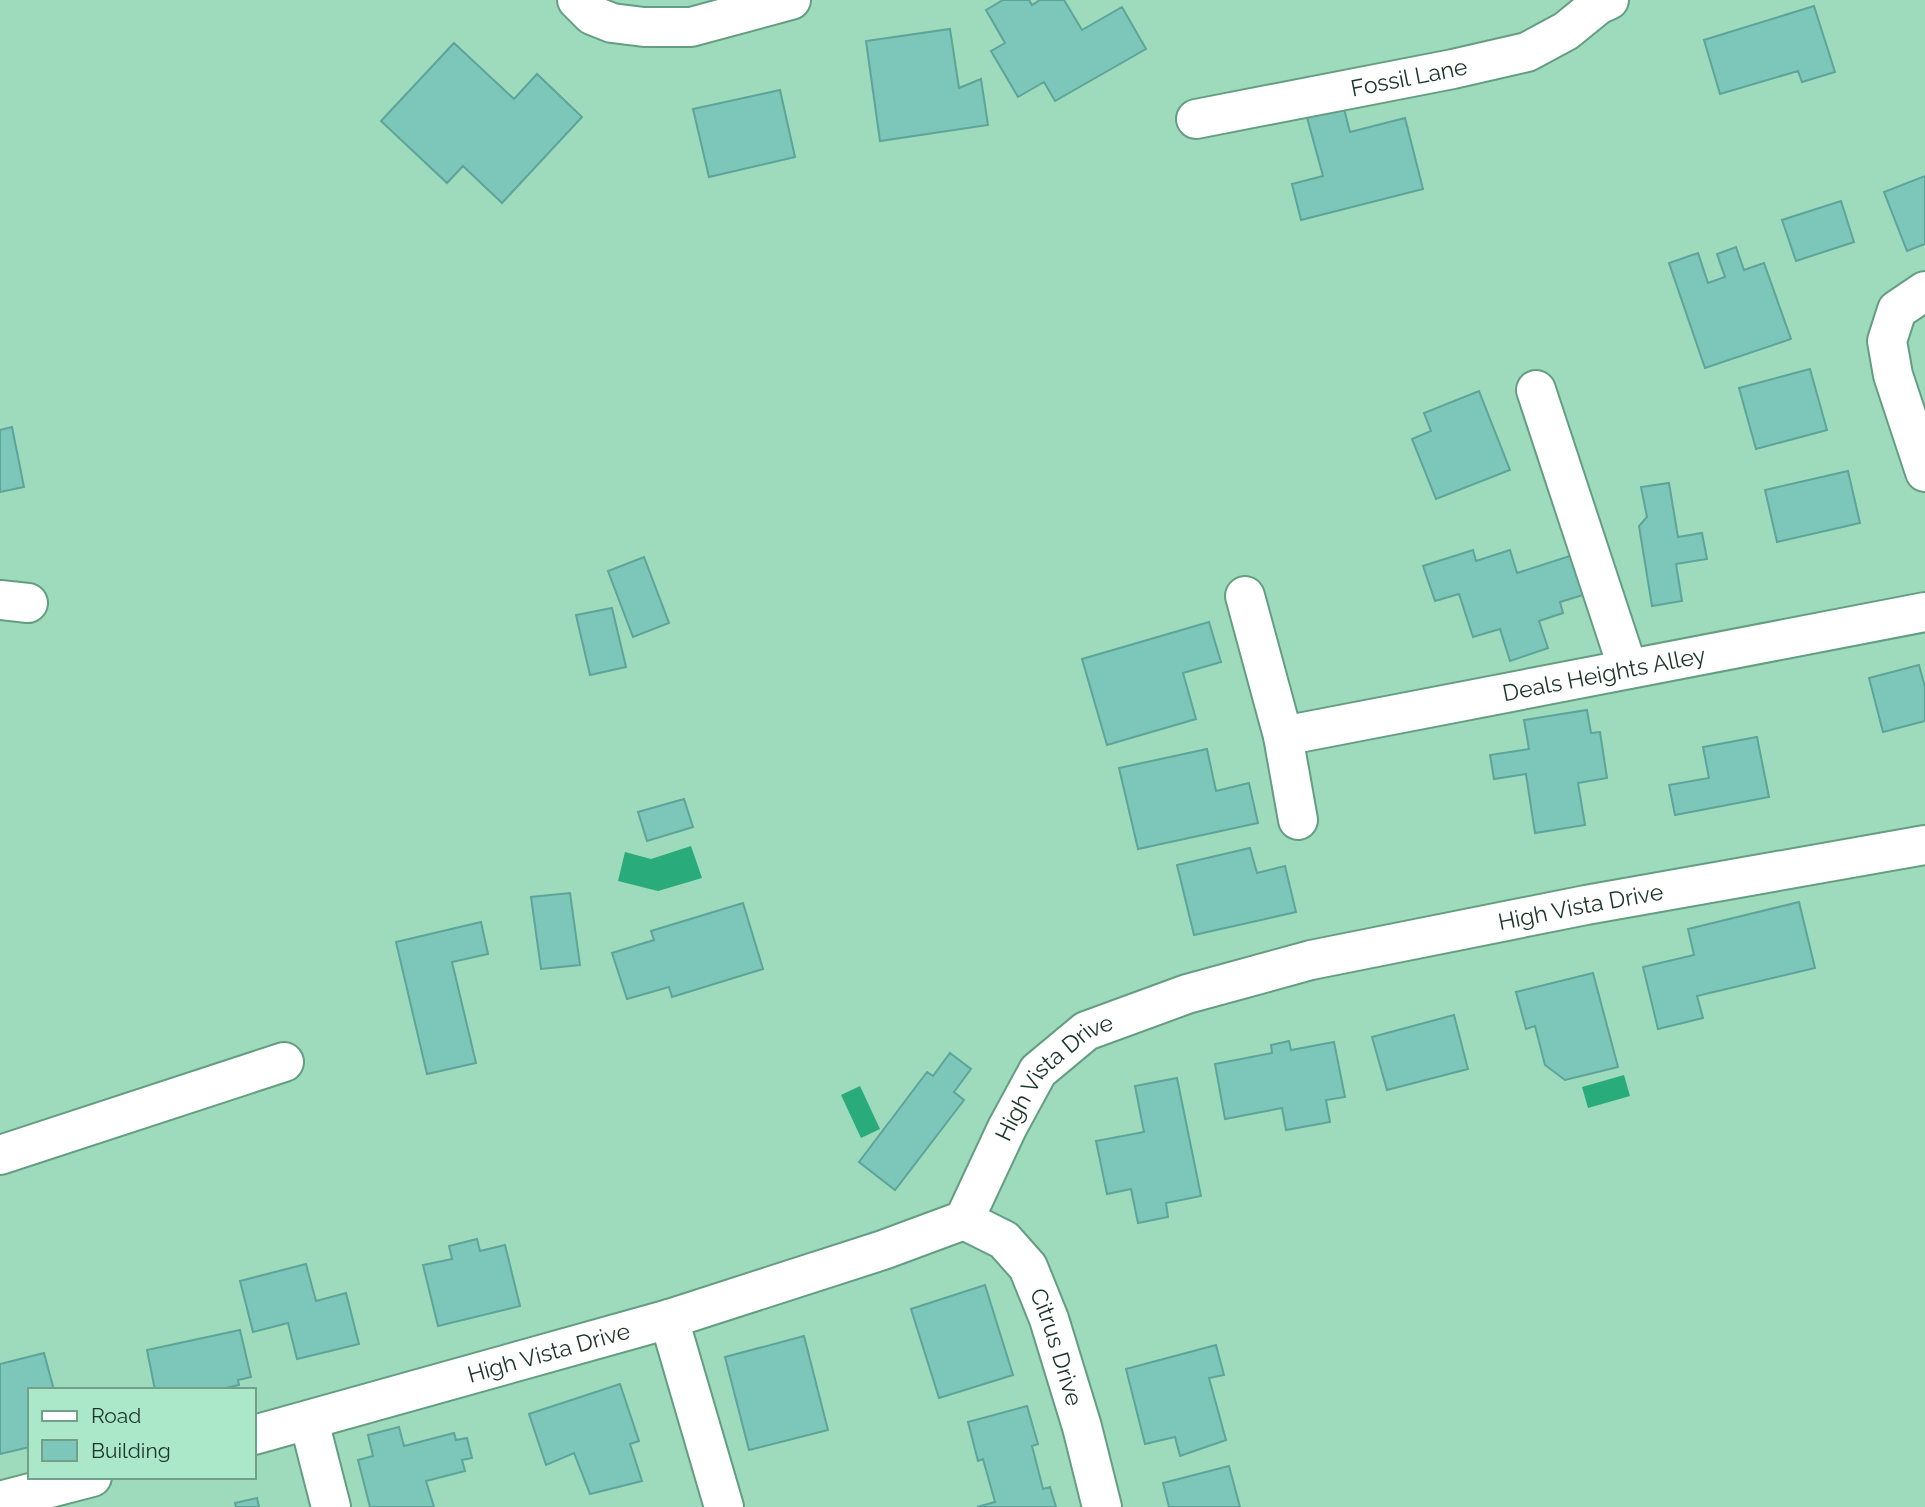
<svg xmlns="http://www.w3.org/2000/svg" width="1925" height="1507" viewBox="0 0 1925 1507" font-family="Raleway,sans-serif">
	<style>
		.water { fill: #29ab7b }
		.building { fill: #7dc6ba; stroke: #5da499; stroke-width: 2 }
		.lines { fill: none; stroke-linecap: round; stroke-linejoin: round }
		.minor-casing { stroke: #649e82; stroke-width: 42 }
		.minor { stroke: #fff; stroke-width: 38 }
		.labels { text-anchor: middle; stroke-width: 5; stroke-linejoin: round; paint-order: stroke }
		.street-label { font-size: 23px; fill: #1c3529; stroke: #abe7c9 }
	</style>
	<rect width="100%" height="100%" fill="#9edabc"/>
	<path class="water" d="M691,846L702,878L658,891L618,881L625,852L651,859Z
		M1624,1075L1630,1096L1588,1108L1582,1087Z
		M860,1086L880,1129L861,1138L841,1095Z"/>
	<path class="building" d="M1003,0H1029L1032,5L1040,0H1064L1082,30L1122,7L1146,49L1055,101L1044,82L1018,97L991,51L1005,43L986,10Z
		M1814,6L1835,72L1802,82L1798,71L1720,94L1704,40Z
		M950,29L959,88L981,79L988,125L880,141L866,41Z
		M454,43L514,99L537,74L582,117L502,203L463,166L447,183L381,121Z
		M780,90L795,157L709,177L693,109Z
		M1342,101L1350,132L1405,118L1423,189L1301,220L1292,184L1323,176L1305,110Z
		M1925,176V244L1907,251L1884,192Z
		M1841,201L1854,242L1796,261L1782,220Z
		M1736,247L1744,270L1764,263L1791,339L1705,368L1669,263L1698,253L1708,283L1725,277L1717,254Z
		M1810,369L1827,430L1756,449L1739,388Z
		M1479,391L1510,470L1436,499L1412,439L1431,431L1424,413Z
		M12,427L24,487L0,492V430Z
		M1848,471L1860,523L1777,542L1765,490Z
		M1669,483L1678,537L1702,533L1707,559L1676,564L1682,601L1652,606L1639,526L1647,517L1641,487Z
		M1473,550L1476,561L1510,550L1517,573L1573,555L1586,594L1560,602L1563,613L1539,621L1548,648L1510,661L1500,629L1473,637L1459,594L1435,601L1423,566Z
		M644,557L669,623L633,637L608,571Z
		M612,608L626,667L590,675L576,615Z
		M1209,622L1221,662L1183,673L1196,719L1107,745L1082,659Z
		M1919,665L1925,687V721L1883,732L1869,678Z
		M1587,710L1591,733L1600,732L1607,778L1578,783L1585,825L1535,833L1526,774L1494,779L1490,755L1529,749L1524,720Z
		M1757,737L1769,797L1675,815L1669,785L1709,778L1703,747Z
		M1207,749L1216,791L1249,783L1258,823L1138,849L1119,768Z
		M684,799L693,827L647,841L638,812Z
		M1250,848L1257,873L1285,866L1296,912L1194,935L1177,865Z
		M570,893L580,965L541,969L531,897Z
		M1799,902L1815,968L1697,996L1703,1018L1658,1029L1643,967L1694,955L1688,929Z
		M743,903L763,969L672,997L669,987L627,999L612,953L654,940L651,931Z
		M481,922L488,954L452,962L476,1063L427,1074L396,942Z
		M1593,973L1618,1067L1565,1080L1545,1065L1535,1026L1526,1029L1516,992Z
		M1454,1015L1468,1069L1387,1090L1372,1037Z
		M1289,1041L1291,1050L1334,1042L1345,1097L1326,1100L1330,1122L1286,1130L1282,1108L1225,1119L1215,1064L1272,1053L1271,1045Z
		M950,1053L971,1069L954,1092L964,1100L895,1190L859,1162L927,1072L933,1076Z
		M1177,1078L1201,1196L1166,1203L1168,1217L1138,1223L1131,1189L1107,1194L1096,1141L1144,1132L1135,1086Z
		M477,1239L480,1251L505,1245L520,1306L438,1326L423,1265L452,1259L449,1246Z
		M306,1264L316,1301L346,1293L359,1344L297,1359L288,1323L253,1332L240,1281Z
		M985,1285L1013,1375L939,1398L911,1309Z
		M240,1330L251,1377L238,1380L239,1385L217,1390H155L147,1350Z
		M804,1336L828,1430L749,1450L725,1357Z
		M1216,1345L1224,1375L1209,1378L1226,1440L1180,1456L1175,1437L1145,1444L1126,1369Z
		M44,1353L54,1390H30V1447L0,1454V1364Z
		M620,1384L639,1441L630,1444L642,1481L590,1494L574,1453L546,1465L529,1414Z
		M1027,1406L1038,1444L1032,1446L1043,1489L1050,1487L1056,1507H977L995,1502L983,1459L978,1461L968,1422Z
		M399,1427L404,1446L454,1433L456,1440L467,1438L472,1458L462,1460L465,1471L426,1481L434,1507H370L358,1460L373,1456L368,1435Z
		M1229,1466L1240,1507H1169L1163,1483Z
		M257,1498L259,1507H236L235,1503Z"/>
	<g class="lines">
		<g class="minor-casing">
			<g id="minor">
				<path d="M577,0L592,15L612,23L644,27H691L791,0"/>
				<path id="s1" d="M1196,119L1453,69L1527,52L1566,31L1598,5L1609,0"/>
				<path d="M1925,291L1897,310L1887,341L1893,375L1925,472"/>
				<path d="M1536,390L1628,669"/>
				<path d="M1245,596L1283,736L1298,820"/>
				<path d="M0,600L28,603"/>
				<path id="s2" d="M1283,736L1925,612"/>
				<path d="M0,1155L284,1062"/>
				<path id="s3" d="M964,1220L1004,1240L1028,1267L1049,1319L1082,1427L1102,1507"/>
				<path d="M669,1319L724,1507"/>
				<path d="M309,1421L331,1507"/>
				<path id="s4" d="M254,1435L669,1319L883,1250L964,1220L1007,1128L1038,1071L1086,1031L1187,994L1311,960L1586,905L1925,845"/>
				<path d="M0,1501L92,1477"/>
			</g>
		</g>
		<use href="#minor" class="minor"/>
	</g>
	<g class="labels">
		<g class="street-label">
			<text dy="8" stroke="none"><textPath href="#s1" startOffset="217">Fossil Lane</textPath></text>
			<text dy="8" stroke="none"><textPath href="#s2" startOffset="327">Deals Heights Alley</textPath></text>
			<text dy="8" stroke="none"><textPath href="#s4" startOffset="1482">High Vista Drive</textPath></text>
			<text dy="8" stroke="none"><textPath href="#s4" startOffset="915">High Vista Drive</textPath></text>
			<text dy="8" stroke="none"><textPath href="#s3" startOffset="166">Citrus Drive</textPath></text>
			<text dy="8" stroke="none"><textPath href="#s4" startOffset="306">High Vista Drive</textPath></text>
		</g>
	</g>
	<rect x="28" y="1388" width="228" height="91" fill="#abe7c9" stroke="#72a089" stroke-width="2"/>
	<rect x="42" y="1411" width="35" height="10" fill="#ffffff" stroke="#72a089" stroke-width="2"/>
	<text x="91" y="1423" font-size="21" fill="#1c3529">Road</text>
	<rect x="42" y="1440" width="35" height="21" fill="#7dc6ba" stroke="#72a089" stroke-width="2"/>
	<text x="91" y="1458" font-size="21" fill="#1c3529">Building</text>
</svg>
